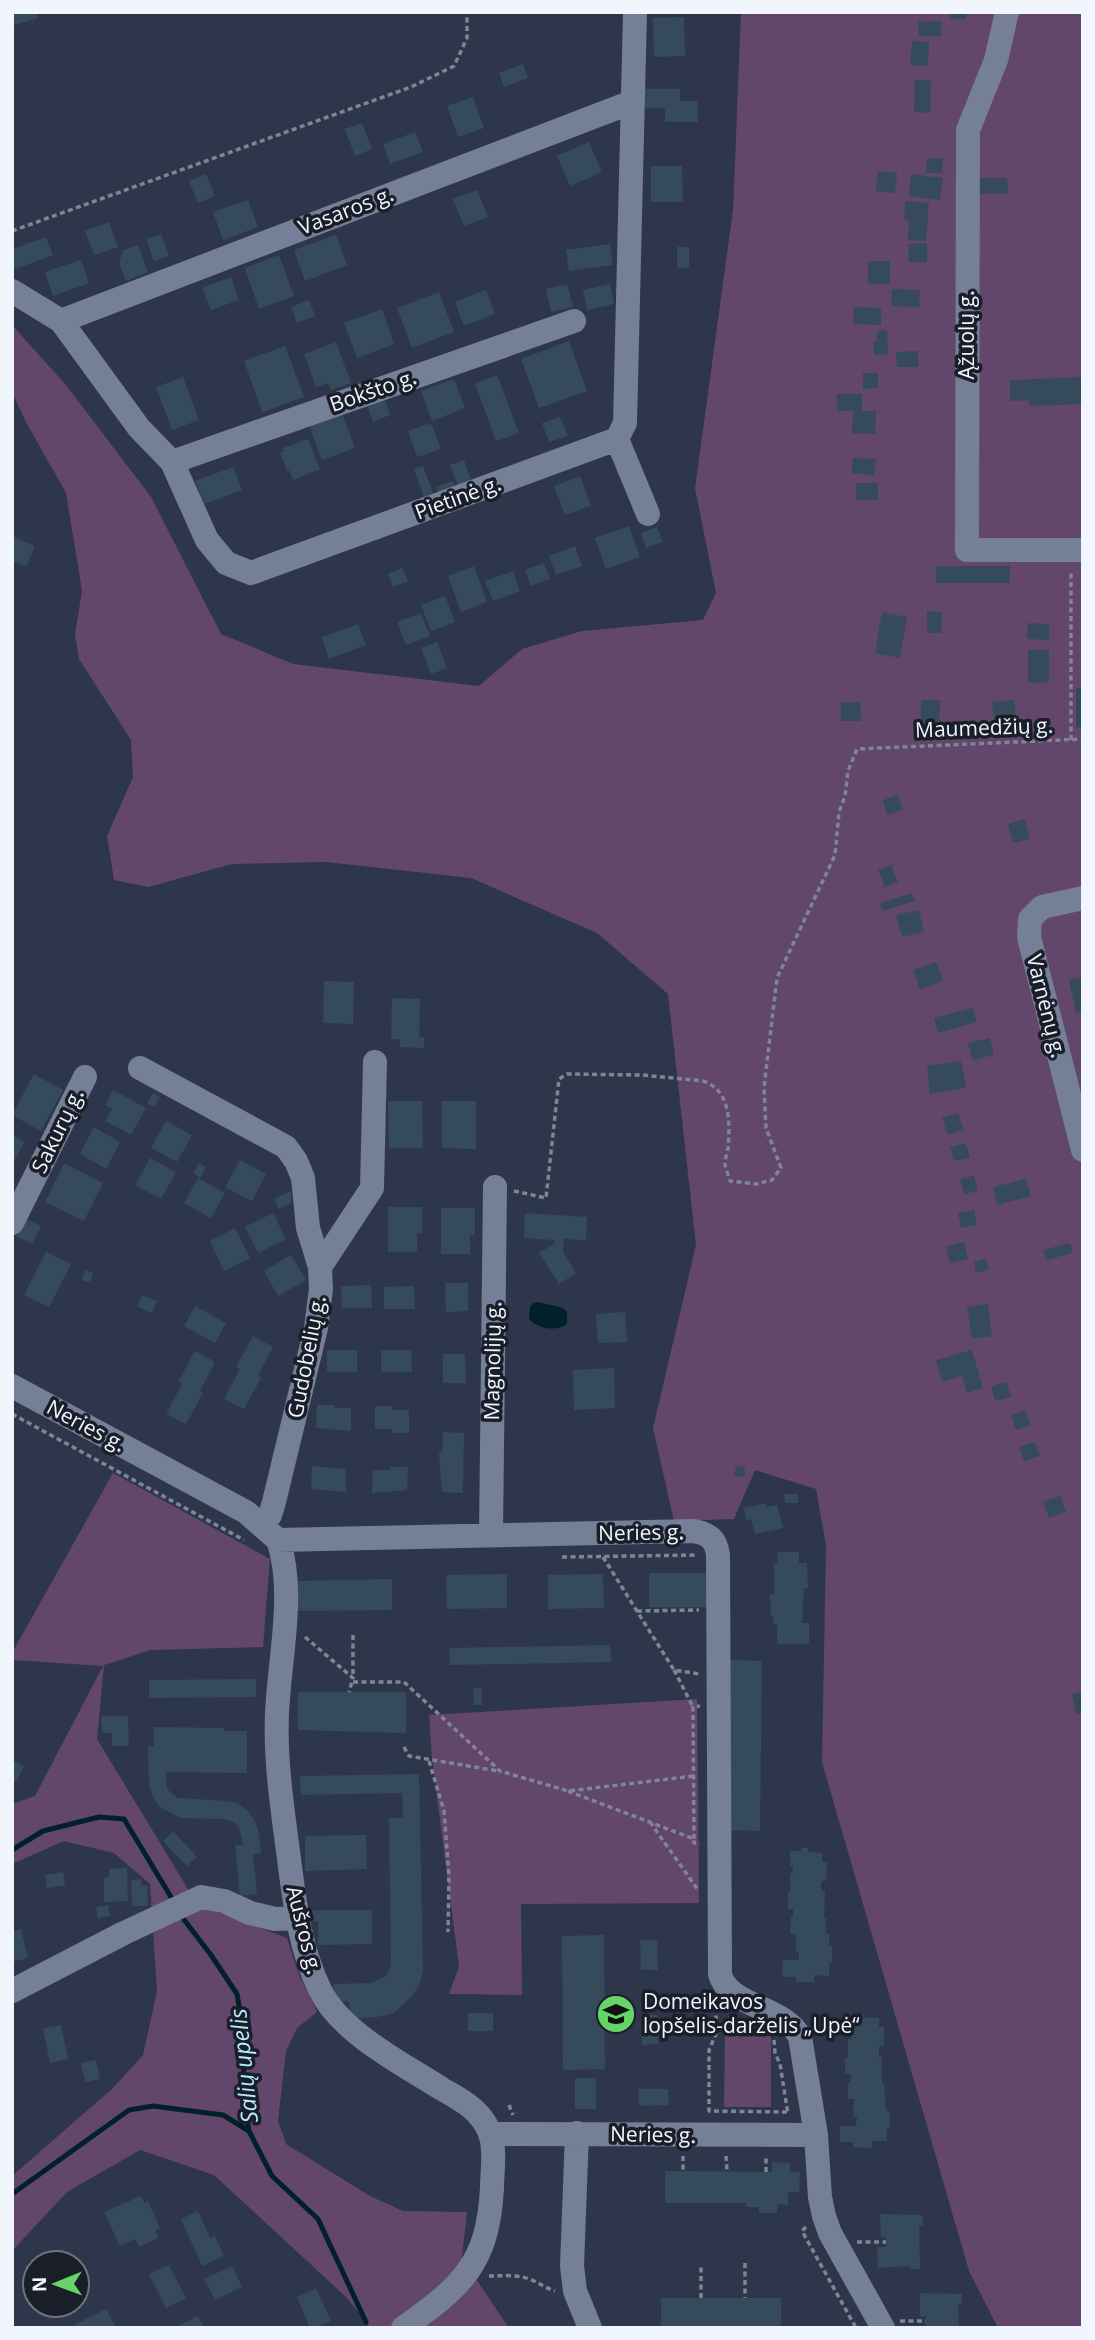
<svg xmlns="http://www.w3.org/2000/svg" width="1095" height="2340" viewBox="0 0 1095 2340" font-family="'Open Sans',sans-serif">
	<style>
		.green { fill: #62466c }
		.water { fill: #002129 }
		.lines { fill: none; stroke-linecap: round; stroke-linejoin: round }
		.stream { stroke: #002129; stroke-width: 5 }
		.building { fill: #354b5c }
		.path { stroke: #7f8595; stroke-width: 3.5; stroke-dasharray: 5 3.5; stroke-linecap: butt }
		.minor { stroke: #757f98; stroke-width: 24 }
		.labels { text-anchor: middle; stroke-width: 7; stroke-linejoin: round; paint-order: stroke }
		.street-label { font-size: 21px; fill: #f1f5fd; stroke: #1a1e28 }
		.poi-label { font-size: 21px; fill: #f1f5fd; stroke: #1a1e28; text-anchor: start }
		.water-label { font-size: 23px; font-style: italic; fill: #b4edfd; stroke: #1a1e28 }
	</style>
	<rect width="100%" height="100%" fill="#2e364c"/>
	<path class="green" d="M741,12H999L970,111L959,556L1083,558V891L1023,933L1083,1171V2328H998L969,2271L822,1762L826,1545L816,1489L755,1470L734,1519L674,1521L653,1428L696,1245L668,994L597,933L471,878L326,862L232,864L148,887L114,880L107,836L133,777L131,740L79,659L75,635L82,591L66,493L27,424L12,392V325L66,385L151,497L221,634L293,664L479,686L522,649L582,631L703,620L716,593L695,488L733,210Z
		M1011,12H1083V544L978,541L971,133Z
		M1083,905V1125L1038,924L1045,913Z
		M113,1473L270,1559L263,1647L151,1650L104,1665L97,1739L197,1904L287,1938L299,1975L317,2012L297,2028L286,2051L278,2121L286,2144L370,2196L403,2211L467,2212L462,2258L509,2328H368V2323L345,2296L214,2175L140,2150L67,2192L12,2251V2176L113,2088L143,2055L157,1991L150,1884L114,1853L64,1841L12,1864V1804L35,1796L103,1666L12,1660V1653Z
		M697,1699L699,1903L521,1904L522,1995L449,1994L459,1967L432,1758L429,1715Z
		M725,2031H771V2107H724Z"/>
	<path class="water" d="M538,1302L563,1308L567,1312V1324C556,1332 538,1329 529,1319L530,1307L533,1303Z"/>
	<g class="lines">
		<path class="stream" d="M12,1850L43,1831L99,1817L124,1819L171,1897
			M182,1917L211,1955L237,1994L246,2046L242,2090L249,2131L272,2176L318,2219L366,2322
			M12,2194L129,2110L153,2106L223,2115L249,2131"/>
	</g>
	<path class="building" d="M12,12H37L38,18L12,26Z
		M951,12H967L966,19L950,18Z
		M684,17L685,56L654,57L653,18Z
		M941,21V36H919L918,22Z
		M912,41L929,42L928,66L910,65Z
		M523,64L528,78L504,87L499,73Z
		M915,80H931L930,113L914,112Z
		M644,89H680V101H698V122H665V108H645Z
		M473,97L484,128L458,137L447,106Z
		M362,123L372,149L355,156L345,129Z
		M415,132L423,152L390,164L383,144Z
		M589,142L602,172L570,186L557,156Z
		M927,158H943L942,173H926Z
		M651,166H682L683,202H651Z
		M878,171L897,173L895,193L876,191Z
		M206,174L215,196L198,203L189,181Z
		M911,174L943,178L940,200L909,196Z
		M973,178H1007L1008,194H973Z
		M477,190L488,217L464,226L453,199Z
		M248,200L258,227L223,240L213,212Z
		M905,201L929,203L926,241L908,240L909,221L904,220Z
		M109,222L118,247L94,255L85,231Z
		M161,234L169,256L154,261L146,239Z
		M336,235L347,265L305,281L294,250Z
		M46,237L53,255L13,270L12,249Z
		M927,243V262H909L908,244Z
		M610,244L613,265L569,271L566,250Z
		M138,245L148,272L126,281L119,263L123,250Z
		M677,247H689V268H677Z
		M279,255L294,296L259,309L245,268Z
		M81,260L89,283L53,296L45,272Z
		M868,261H890V284H868Z
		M231,277L239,300L211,310L202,288Z
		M567,284L573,307L551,312L546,289Z
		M610,284L614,304L587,310L583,290Z
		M892,289L920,290L919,307L891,306Z
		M486,290L495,314L464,326L455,302Z
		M439,292L454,332L412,348L397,308Z
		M309,300L315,316L297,323L291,307Z
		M854,307L881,308V325L853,324Z
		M382,309L394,344L357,358L344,323Z
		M887,330L888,354L874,355L873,342L877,341V331Z
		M569,341L587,391L539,408L521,359Z
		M336,342L351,383L331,390L328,383L316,387L304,354Z
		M285,346L304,397L262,412L244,361Z
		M918,351V367H897L896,352Z
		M863,373H878V388L863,389Z
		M497,375L519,433L496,441L475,384Z
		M183,377L199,420L172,430L156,387Z
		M1083,377V404L1029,406V400L1010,401V380Z
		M454,379L465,408L432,421L421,391Z
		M837,394H862V411H876L875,434L852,433L853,411H837Z
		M384,397L390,415L373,422L366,403Z
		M342,413L355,448L322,460L309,425Z
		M560,417L568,436L549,442L542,423Z
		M431,423L441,449L417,457L408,431Z
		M308,439L320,469L293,480L289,470L287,471L280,453L284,452L283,448Z
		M853,458L876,459L874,475L852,473Z
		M464,460L471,481L458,486L450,465Z
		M423,466L433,493L424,497L414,469Z
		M233,467L242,490L204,504L195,481Z
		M580,476L591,506L565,515L554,486Z
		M453,481L456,491L439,497L436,487Z
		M856,483H878V500H856Z
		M629,526L640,557L606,569L595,538Z
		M657,527L663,542L646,548L641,533Z
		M12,536L35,546L26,567L12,561Z
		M575,546L582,566L556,575L549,556Z
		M544,563L550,579L531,586L525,570Z
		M474,566L487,602L461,612L448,576Z
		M936,566H1010V583H936Z
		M402,568L408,581L393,587L388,574Z
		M513,571L520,591L493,601L485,581Z
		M445,596L455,622L431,631L421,605Z
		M927,611L942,612L941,633H927Z
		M882,612L907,617L900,658L875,653Z
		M421,613L430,636L406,645L397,622Z
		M1028,623L1049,624V640L1027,639Z
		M358,624L366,645L329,659L322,637Z
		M437,642L447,668L431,674L421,648Z
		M1028,650H1049V682L1028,683Z
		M1076,688H1083V728H1076Z
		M921,700H940L939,724L921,723Z
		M1014,700L1016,717L994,720L992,702Z
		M841,702H860L861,721H841Z
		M898,795L903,810L887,815L883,800Z
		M1025,819L1030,839L1013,843L1008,824Z
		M891,865L898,882L885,887L878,870Z
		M912,893L915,901L883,911L880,903Z
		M919,910L924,932L902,937L896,915Z
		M936,962L943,981L920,990L913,970Z
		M1083,977V1012L1076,1013L1069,980Z
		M324,981L354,982L353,1024L323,1023Z
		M392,998L420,999L419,1037H424V1048L400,1047V1039H391Z
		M973,1008L977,1022L938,1033L934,1018Z
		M990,1038L994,1055L972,1060L968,1043Z
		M961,1061L966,1088L930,1094L927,1066Z
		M34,1074L63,1090L41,1131L12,1115Z
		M113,1090L146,1108L131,1135L105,1121L112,1109L105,1105Z
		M153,1093L160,1097L154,1107L147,1103Z
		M388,1101H422L423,1148H389Z
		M442,1101H476V1149L442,1148Z
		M958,1113L964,1130L948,1135L942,1118Z
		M166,1121L192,1135L177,1162L151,1148Z
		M94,1127L120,1142L106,1169L80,1154Z
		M12,1135L25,1142L12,1164Z
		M966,1143L970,1158L954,1161L950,1147Z
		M150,1158L176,1172L161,1199L135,1185Z
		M240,1160L266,1174L252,1201L225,1187Z
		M64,1163L103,1183L84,1221L45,1202Z
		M199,1163L206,1167L200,1178L193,1173Z
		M974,1176L978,1191L964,1194L960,1179Z
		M198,1178L225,1193L211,1218L184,1203Z
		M1026,1179L1031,1196L997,1205L993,1187Z
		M291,1191V1203L279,1209L274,1199Z
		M388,1207H422V1233H417V1252H388Z
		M441,1208H475V1235H470V1254H441Z
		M974,1210L977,1225L961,1228L958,1213Z
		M273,1213L286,1239L258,1253L245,1227Z
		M525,1213L587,1217L586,1240L564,1239L563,1252L576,1273L559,1284L539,1253L555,1243L554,1240L524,1238Z
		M24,1218L41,1226L32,1244L16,1236Z
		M235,1228L250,1258L224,1271L210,1241Z
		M964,1242L968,1259L950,1263L946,1246Z
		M1070,1243L1073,1253L1046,1260L1043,1250Z
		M46,1252L71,1264L49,1307L24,1295Z
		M291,1255L306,1280L278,1296L264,1271Z
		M986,1259L989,1270L976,1273L974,1262Z
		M85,1270L93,1273L90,1282L82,1280Z
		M445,1283H468V1311L446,1312Z
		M371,1285L372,1308H342L341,1286Z
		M414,1286L415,1309H384V1287Z
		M142,1295L157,1301L152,1313L137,1306Z
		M988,1304L992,1336L972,1339L967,1307Z
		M195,1306L226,1323L215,1343L184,1326Z
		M625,1312L627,1342L598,1343L596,1314Z
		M253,1336L273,1347L258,1376L261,1378L244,1409L224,1399L240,1369L236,1367Z
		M327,1350H357V1372H327Z
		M381,1350H411L412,1372H381Z
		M972,1350L983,1388L967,1393L962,1376L942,1382L936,1360Z
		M195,1351L215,1362L200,1391L203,1393L186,1424L166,1414L182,1384L178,1382Z
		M443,1354H465L466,1383H443Z
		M614,1368L615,1408L574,1410L573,1370Z
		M1007,1382L1011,1397L995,1401L991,1386Z
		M317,1405H334V1408H351V1431L316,1428Z
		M375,1406H392V1410H409V1433H392V1429H375Z
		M1025,1410L1031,1425L1016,1430L1011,1415Z
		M443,1432L464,1433L463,1493L442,1492L439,1452H442Z
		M1035,1442L1040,1456L1024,1461L1019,1447Z
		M312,1466L346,1469V1492L311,1489Z
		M736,1466L745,1467L744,1477L734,1476Z
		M390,1467H408L407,1490L372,1493L373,1470H390Z
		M784,1494H798V1503H785Z
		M1060,1496L1066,1512L1049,1518L1043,1502Z
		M766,1503L767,1507L777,1505L783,1528L755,1534L751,1519L746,1520L744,1508Z
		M777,1552H799V1563H807L808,1588H804L802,1623H809V1644H777V1625H774L773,1616H771L770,1595H774V1564H778Z
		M649,1573H709L710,1607H649Z
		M507,1574V1608L447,1609L446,1575Z
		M603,1574L604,1608L548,1609V1575Z
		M392,1579V1610L298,1611V1581Z
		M610,1645L611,1662L450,1665L449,1648Z
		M729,1660L762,1661L760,1831L727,1830Z
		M256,1679V1697L149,1698V1680Z
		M473,1688H482V1705H474Z
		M298,1692H406V1733L298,1730Z
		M1083,1692V1712L1076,1714L1072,1694Z
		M101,1716H128L129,1746H112V1733H102Z
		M154,1727L224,1728V1731H247V1773L166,1772V1781L167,1789L178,1798L227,1801L237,1803L247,1810L255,1821L259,1834L261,1853L253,1854L257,1894L240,1896L235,1845H243L239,1827L233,1822L223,1819L180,1818L160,1807L153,1797L149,1785L148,1746H154Z
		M12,1760L24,1766L16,1782L12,1780Z
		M419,1774L423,1971L419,1986L412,1996L394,2013L377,2017L350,2018L349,2001L334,2002L333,1984L371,1983L387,1975L391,1964L389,1818H403L402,1793L301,1795L300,1776Z
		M173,1831L197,1857L187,1866L163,1841Z
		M366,1835L367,1869L305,1871V1836Z
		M801,1848H808V1852L822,1853V1862H827L826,1881H821V1891H825L824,1918H826V1934H829V1946H832V1963H829V1976L814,1975V1982H796V1977H782L783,1960H799V1952H796V1934H790L791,1917H793V1909H788V1892H790V1873L793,1874V1866H790V1851H801Z
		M127,1868L128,1901L104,1902V1877H109V1869Z
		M63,1872L65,1885L47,1888L45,1875Z
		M141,1879V1885H147L148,1906H132L131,1880Z
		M108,1905L110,1916L98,1918L96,1907Z
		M310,1910H372V1944L318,1945V1921H311Z
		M21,1929L28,1958L12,1962V1931Z
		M604,1935L605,2069L563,2070L562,1936Z
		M640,1940H657L658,1970H641Z
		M468,2013H493V2031H468Z
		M859,2014H865V2018H879V2027H884V2046H879V2057H882V2083H884L886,2111H890V2129H887V2141H872V2148L853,2147V2142H840V2126H856L857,2117H853L854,2099H848V2083H851V2074H845V2058H848V2039H851V2032H848V2016H859Z
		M641,2015H657L658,2044L642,2045Z
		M61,2025L68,2059L50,2063L43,2028Z
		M96,2060L100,2079L85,2082L81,2063Z
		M575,2078H596V2109H575Z
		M638,2089H668L669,2105L639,2106Z
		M772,2162L790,2163V2172H800L799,2192H788V2205L777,2204V2213H759V2207H746V2203H665V2171L772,2172Z
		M141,2196L144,2203L148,2201L160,2228L155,2230L158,2238L139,2247L135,2239L120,2246L104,2212Z
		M198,2211L210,2238L215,2236L224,2256L202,2266L181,2219Z
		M880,2214L922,2215L923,2226H919L920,2269H909V2266L878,2268L877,2247H886V2237H881Z
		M169,2265L186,2298L166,2308L149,2274Z
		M232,2266L242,2287L215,2300L204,2279Z
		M316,2288L331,2321L316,2328H310L297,2297Z
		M920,2293L962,2294V2305H958L959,2328H926V2316H920Z
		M661,2298H781V2328H661Z
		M106,2309L116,2328H76L74,2325Z
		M198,2316L204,2328H175Z"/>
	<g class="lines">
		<path class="path" d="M12,231L411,87L454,66L467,38V12
			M1071,740V571
			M514,1191L546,1198L559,1079L567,1074L642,1075L703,1081C731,1090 730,1123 728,1148C727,1153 725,1159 725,1165C726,1170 729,1176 730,1181L756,1184L772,1180L781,1168L766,1128L764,1087L777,978L835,855L839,812L845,796L848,771L857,749L1083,739
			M12,1414L244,1540
			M562,1557L698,1555
			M603,1557L674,1670L699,1674
			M637,1611L699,1610
			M353,1635V1678
			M305,1637L353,1678L349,1692
			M674,1670L693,1707
			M353,1682H404L500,1771L568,1791L694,1776
			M404,1747L409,1756L498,1771
			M429,1761L444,1811L449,1876L448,1932
			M568,1791L694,1839V1843H700
			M650,1822L698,1890
			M694,1839L693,1707L700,1706
			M716,2007V2034L709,2050V2111L787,2112
			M716,2029L733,2015
			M774,2040L775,2053L780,2064L788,2114
			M509,2105L513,2115
			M683,2156V2171
			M726,2156L727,2171
			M766,2172V2156
			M806,2227L802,2231L856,2328
			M857,2242H886
			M745,2263V2298
			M489,2276C502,2276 516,2274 529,2279C538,2282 545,2288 555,2291
			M701,2298V2264
			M900,2321H926"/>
		<path class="minor" d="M1007,12L996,60L968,130L967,550H1083
			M12,291L61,321L139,428L172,462L207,540L226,563L251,573L617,439L625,423L635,12
			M61,321L632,102
			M617,439L648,514
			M172,462L574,321
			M1083,898L1042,907L1030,919L1029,937L1083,1150
			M140,1068L286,1147L296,1161L303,1178L308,1228L320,1267L321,1289L316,1328L274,1502L270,1515L263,1525
			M12,1223L85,1077
			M320,1267L372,1188L375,1062
			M12,1386L246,1512L278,1540L694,1531C709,1534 716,1539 718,1555L720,1974C728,2007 784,2006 800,2037L816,2135L820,2197L824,2216L830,2233L883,2328
			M491,1534L495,1187
			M278,1540C296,1591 279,1660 277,1714C275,1759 282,1806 288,1851C294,1898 299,1947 320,1990C341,2033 403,2064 442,2089C454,2096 468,2103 477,2113C487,2123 493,2137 493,2151C494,2163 492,2176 492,2188C488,2264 462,2286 403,2328
			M12,1991L124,1933L201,1897L224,1901L250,1913L275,1919L298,1918
			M577,2133L572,2266L575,2291L590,2328
			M491,2134L816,2135"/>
	</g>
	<defs>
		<g id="school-disc" transform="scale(2.0125)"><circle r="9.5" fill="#66d466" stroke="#1a1e28"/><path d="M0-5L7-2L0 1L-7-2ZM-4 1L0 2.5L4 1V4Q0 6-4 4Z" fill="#111"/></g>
	</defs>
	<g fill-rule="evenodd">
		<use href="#school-disc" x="616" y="2014"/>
	</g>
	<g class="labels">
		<g class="street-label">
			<text transform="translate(346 211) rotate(-21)" y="7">Vasaros g.</text>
			<text transform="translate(967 335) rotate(-90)" y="7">Ąžuolų g.</text>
			<text transform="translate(373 391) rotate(-19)" y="7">Bokšto g.</text>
			<text transform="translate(458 498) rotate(-20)" y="7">Pietinė g.</text>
			<text transform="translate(984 728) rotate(-2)" y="7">Maumedžių g.</text>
			<text transform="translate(1046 1006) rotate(76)" y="7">Varnėnų g.</text>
			<text transform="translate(58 1131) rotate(-64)" y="7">Sakurų g.</text>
			<text transform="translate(307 1357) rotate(-79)" y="7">Gudobelių g.</text>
			<text transform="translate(493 1361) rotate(-89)" y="7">Magnolijų g.</text>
			<text transform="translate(86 1426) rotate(28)" y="7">Neries g.</text>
			<text transform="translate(641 1533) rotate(-1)" y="7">Neries g.</text>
			<text transform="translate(304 1930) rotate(76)" y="7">Aušros g.</text>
			<text transform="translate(653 2135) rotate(1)" y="7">Neries g.</text>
		</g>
		<g class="poi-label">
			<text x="643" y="2009">Domeikavos<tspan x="643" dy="24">lopšelis-darželis „Upė“</tspan></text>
		</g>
		<g class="water-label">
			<text transform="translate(244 2066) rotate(-96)" y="8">Salių upelis</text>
		</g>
	</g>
	<rect width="1095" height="2340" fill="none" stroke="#f1f5fd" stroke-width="28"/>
	<g transform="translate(56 2284) rotate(269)"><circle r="33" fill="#1a1e28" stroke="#70747d" stroke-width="2"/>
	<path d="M0-5L12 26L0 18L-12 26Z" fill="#66d466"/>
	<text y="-10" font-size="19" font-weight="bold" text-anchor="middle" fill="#f1f5fd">N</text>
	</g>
</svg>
